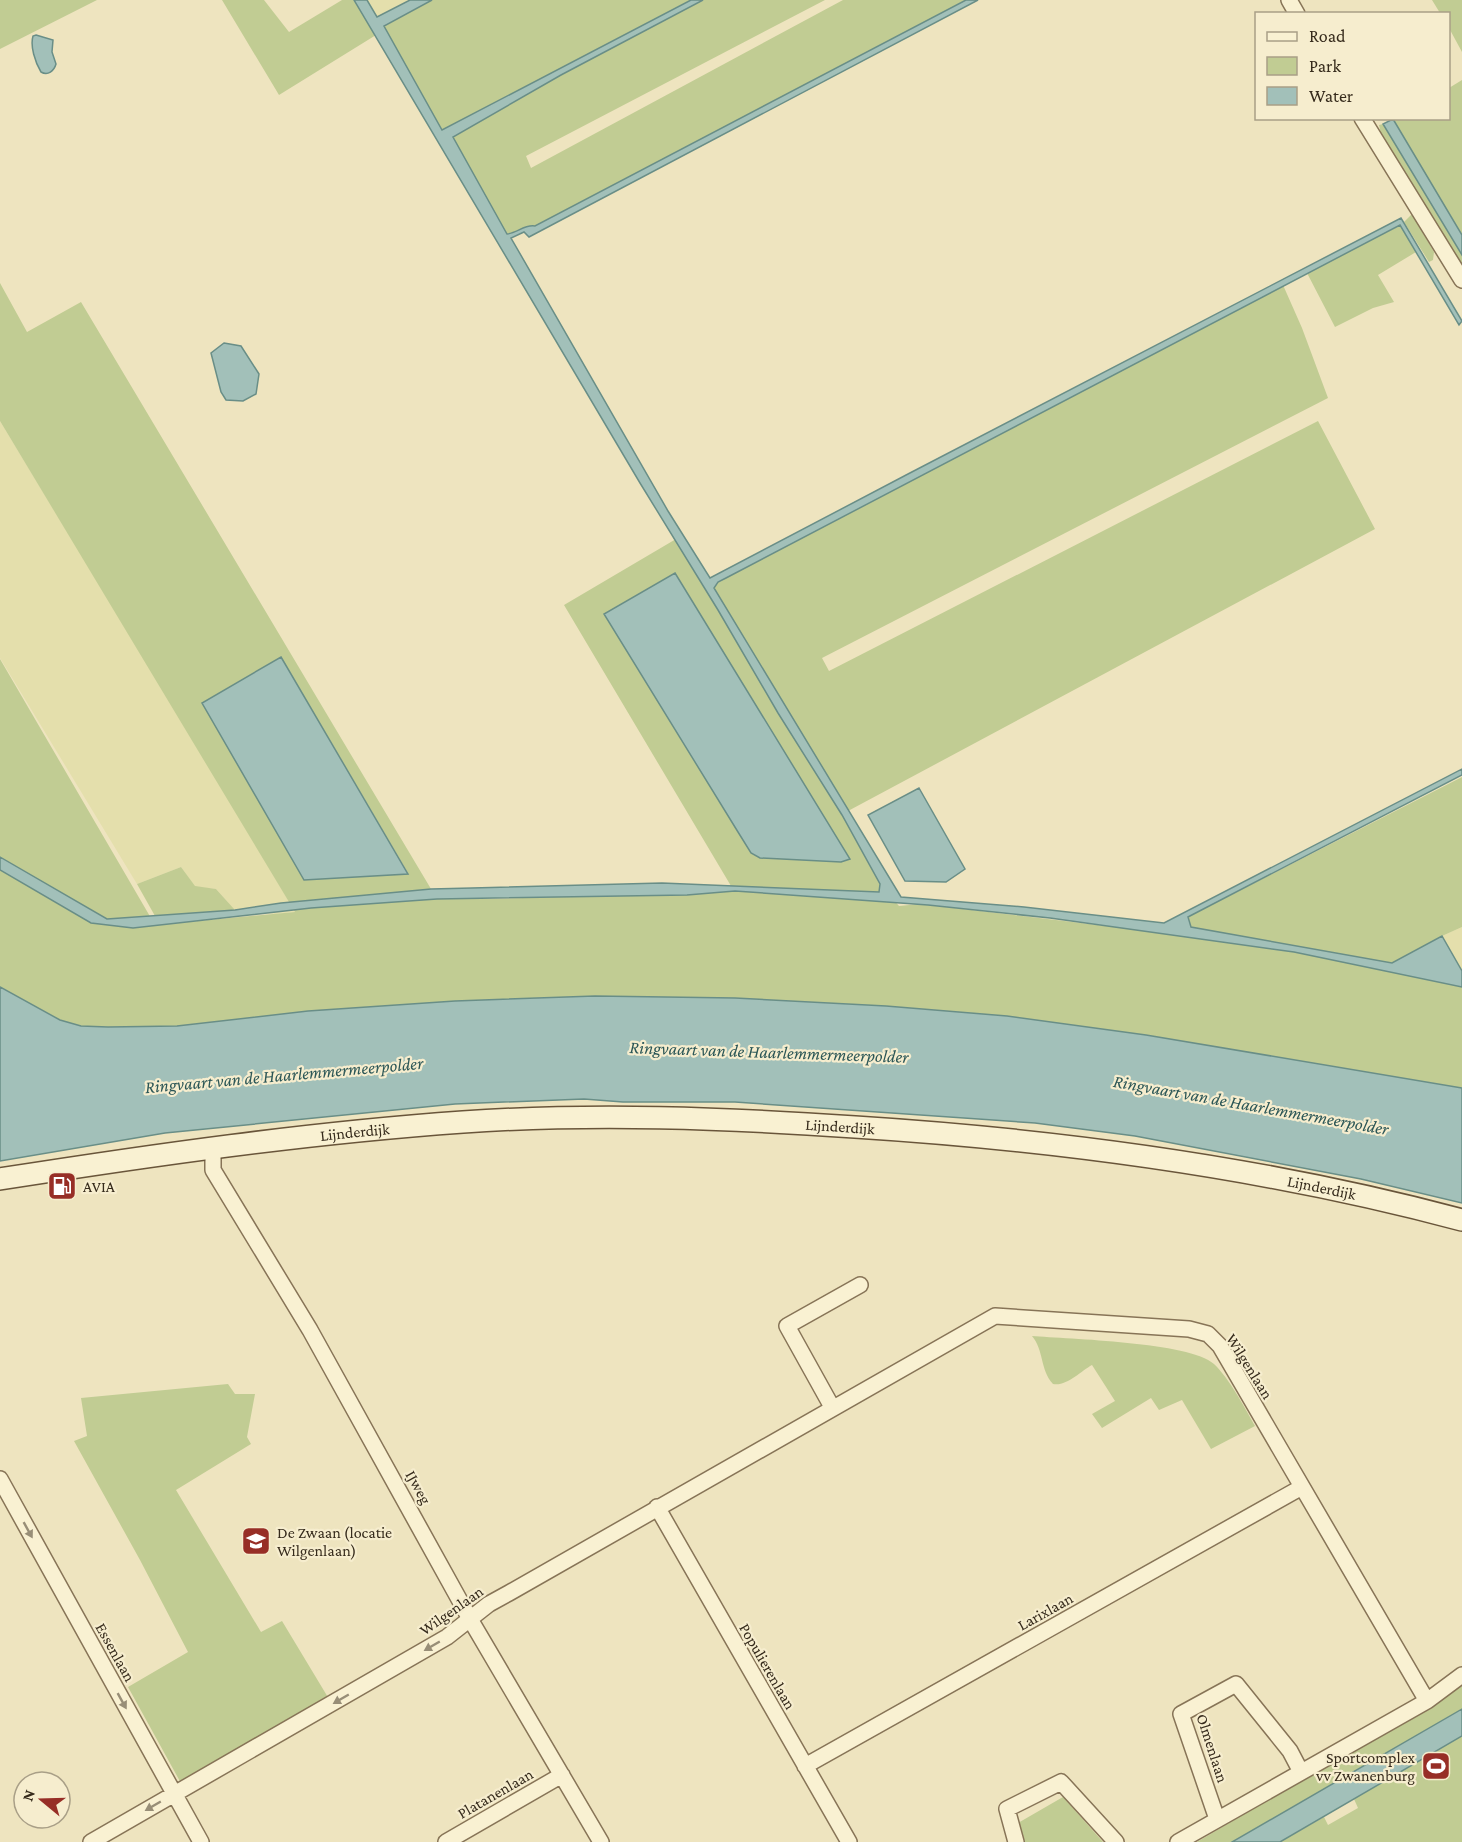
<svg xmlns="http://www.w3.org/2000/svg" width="1462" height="1842" viewBox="0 0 1462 1842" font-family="'Crimson Pro',serif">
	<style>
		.farmland { fill: #e4dfac }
		.green { fill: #c1cc93; fill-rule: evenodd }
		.water { fill: #a2c0b9; stroke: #698e87; stroke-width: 1.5 }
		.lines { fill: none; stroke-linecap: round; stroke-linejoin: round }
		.street-casing { stroke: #877457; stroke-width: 18 }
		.secondary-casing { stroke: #69553a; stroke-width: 24 }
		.street { stroke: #f9f1d2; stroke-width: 15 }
		.secondary { stroke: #f9f1d2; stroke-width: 21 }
		.oneway { fill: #988e77 }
		.labels { text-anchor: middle; stroke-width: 4.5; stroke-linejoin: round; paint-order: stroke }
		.street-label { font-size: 16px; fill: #362b1c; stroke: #f6edce }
		.poi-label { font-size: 16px; fill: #362b1c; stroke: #f6edce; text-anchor: start }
		.water-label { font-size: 18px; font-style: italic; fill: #2b5656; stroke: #f6edce }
	</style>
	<rect width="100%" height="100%" fill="#eee4bf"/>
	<path class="farmland" d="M367,0H410L377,18Z
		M0,421L223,789L295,912L275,914L235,910L216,889L195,887L181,867L137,884L0,658Z
		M1462,927V983L1384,968L1442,936Z"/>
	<path class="green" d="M0,0H97L0,49Z
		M222,0H264L289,32L342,0H354L376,35L279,95Z
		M432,0H691L442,130L384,26Z
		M703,0H825L526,156L531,168L843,0H966L535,226C525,224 517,233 506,234L453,137L561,75Z
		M1432,0H1462V52L1449,28L1448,14L1440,13Z
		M1462,80V235L1393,119L1448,118L1449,88Z
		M1383,124L1462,255V273L1383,143L1379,125Z
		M1412,214L1434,252L1433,260L1429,262L1404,222Z
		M1401,225L1416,252L1378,275L1394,302L1373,308L1335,327L1307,273Z
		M0,283L27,332L81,302L437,899H492L734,891L564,605L676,539L842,815L880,884L899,906L920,904L938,906L1106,926L1191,927L1188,917L1462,777V927L1442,936L1462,983V1088L1146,1035L1007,1016L886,1006L735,998L595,996L455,1001L308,1011L177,1026L108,1027L81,1026L60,1020L0,987V659L155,925L295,912L0,421ZM281,657L408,873V874L202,703Z
		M1283,285L1302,328L1328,398L822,658L829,671L1318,421L1375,529L848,811L714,588L718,582Z
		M181,867L195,886L216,889L235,910L155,916L137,884Z
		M1032,1336C1068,1339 1190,1342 1214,1364C1229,1378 1245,1408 1255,1426L1211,1449L1182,1400L1159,1410L1151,1398L1102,1428L1092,1414L1115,1401L1092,1365C1081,1371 1066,1387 1053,1384C1040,1370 1044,1350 1032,1336Z
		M228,1384L235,1394H255L247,1437L251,1444L176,1490L261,1632L282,1621L329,1699L182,1785L128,1687L188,1652L140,1560L74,1441L87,1436L81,1398Z
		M1462,1686V1709L1232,1842H1197Z
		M1462,1736V1842H1280L1324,1817L1328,1825L1358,1808L1354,1799Z
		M1063,1797L1103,1842H1023L1018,1823Z"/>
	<path class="water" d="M354,0H367L377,17L410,0H432L384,26L442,130L691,0H703L561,75L453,137L507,234C517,233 525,224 535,226L966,0H978L529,237L524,232L511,238L668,511L710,578L908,474L1401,218L1462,321L1459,325L1400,225L726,578L718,582L714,588L901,897L1024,907L1164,923L1462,769V775L1188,917L1191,927L1392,963L1442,936L1462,971V987L1294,952L1050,918L928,905L735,891L687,895L437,899L311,908L133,928L91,923L0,870V857L107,919L235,910L281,903L431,889L472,888L662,883L879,892L880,884L842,815L778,713L718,610L640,483Z
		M36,35L53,40L52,52L56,64C54,71 48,76 41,72C35,62 30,46 33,36Z
		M1393,119L1462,235V255L1383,124Z
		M224,343L241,346L259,374L256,394L243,401L226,400L221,392L211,353Z
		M675,573L850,859L841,862L760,858L751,853L738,832L604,614Z
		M281,657L408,874L304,880L202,703Z
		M919,788L965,869L946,882L905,881L868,815Z
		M0,987L60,1020L81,1026L108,1027L177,1026L308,1011L455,1001L595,996L735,998L886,1006L1007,1016L1146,1035L1462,1088V1203L1361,1179L1135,1136L1035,1123L735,1102H623L584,1099L455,1104L165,1133L0,1161Z
		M1462,1709V1736L1280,1842H1232Z"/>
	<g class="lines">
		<g class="street-casing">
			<path id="street" d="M1289,0L1297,14
				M1362,118L1462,280
				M213,1148V1170L310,1330L470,1619L601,1842
				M832,1407L787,1326L860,1285
				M0,1479L201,1842
				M657,1507L849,1842
				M805,1766L1302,1487
				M1217,1819L1181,1714L1236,1684L1290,1751L1301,1772
				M91,1842L447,1637L489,1604L509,1593L995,1316L1189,1329L1208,1334L1220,1346L1427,1701
				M446,1842L562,1775
				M1016,1842L1007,1809L1061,1782L1116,1842
				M1178,1842L1427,1701L1462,1675"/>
		</g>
		<g class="secondary-casing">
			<g id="secondary">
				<path id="s1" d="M0,1179C153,1155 308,1133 463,1122C594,1113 725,1118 855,1127C1059,1140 1264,1167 1462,1220"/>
			</g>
		</g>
		<use href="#street" class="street"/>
		<use href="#secondary" class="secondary"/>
	</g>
	<defs><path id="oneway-solid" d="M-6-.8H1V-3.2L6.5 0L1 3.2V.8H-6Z" transform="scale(1.5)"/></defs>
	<g class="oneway">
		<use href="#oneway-solid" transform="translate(28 1530) rotate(61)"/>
		<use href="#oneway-solid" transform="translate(432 1646) rotate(150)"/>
		<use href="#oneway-solid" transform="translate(341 1699) rotate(150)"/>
		<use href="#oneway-solid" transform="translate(122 1701) rotate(61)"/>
		<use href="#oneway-solid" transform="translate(153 1806) rotate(150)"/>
	</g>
	<defs>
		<g id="fuel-square" transform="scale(1.5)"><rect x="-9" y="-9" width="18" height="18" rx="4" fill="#972e26" stroke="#f6edce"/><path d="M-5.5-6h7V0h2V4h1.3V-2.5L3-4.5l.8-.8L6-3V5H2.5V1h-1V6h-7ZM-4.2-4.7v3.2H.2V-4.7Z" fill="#fff"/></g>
		<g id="school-square" transform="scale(1.5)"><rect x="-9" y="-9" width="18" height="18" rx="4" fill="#972e26" stroke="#f6edce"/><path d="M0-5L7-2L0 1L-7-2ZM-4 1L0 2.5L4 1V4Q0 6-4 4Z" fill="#fff"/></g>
		<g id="stadium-square" transform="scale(1.5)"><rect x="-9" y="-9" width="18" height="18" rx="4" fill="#972e26" stroke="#f6edce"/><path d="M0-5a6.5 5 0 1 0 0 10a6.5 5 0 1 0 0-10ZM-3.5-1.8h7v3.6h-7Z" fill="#fff"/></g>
	</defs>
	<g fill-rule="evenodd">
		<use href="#fuel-square" x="62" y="1186"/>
		<use href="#school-square" x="256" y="1541"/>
		<use href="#stadium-square" x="1436" y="1766"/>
	</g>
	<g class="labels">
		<g class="street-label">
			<text dy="6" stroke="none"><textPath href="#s1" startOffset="844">Lijnderdijk</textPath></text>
			<text dy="6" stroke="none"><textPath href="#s1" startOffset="358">Lijnderdijk</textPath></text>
			<text dy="6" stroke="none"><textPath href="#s1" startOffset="1330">Lijnderdijk</textPath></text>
			<text transform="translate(1250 1366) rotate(58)" y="6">Wilgenlaan</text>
			<text transform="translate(419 1487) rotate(61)" y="6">IJweg</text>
			<text transform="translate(451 1610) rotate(-35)" y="6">Wilgenlaan</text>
			<text transform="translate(1045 1611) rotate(-29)" y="6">Larixlaan</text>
			<text transform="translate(116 1652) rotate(61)" y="6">Essenlaan</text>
			<text transform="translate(768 1666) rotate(60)" y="6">Populierenlaan</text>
			<text transform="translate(1213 1748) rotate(72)" y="6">Olmenlaan</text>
			<text transform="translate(495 1793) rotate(-30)" y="6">Platanenlaan</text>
		</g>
		<g class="poi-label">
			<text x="83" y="1192">AVIA</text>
			<text x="277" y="1538">De Zwaan (locatie<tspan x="277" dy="18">Wilgenlaan)</tspan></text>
			<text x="1415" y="1763" text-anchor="end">Sportcomplex<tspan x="1415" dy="18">vv Zwanenburg</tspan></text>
		</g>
		<g class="water-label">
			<text transform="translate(769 1052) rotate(2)" y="6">Ringvaart van de Haarlemmermeerpolder</text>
			<text transform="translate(284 1075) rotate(-5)" y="6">Ringvaart van de Haarlemmermeerpolder</text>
			<text transform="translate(1251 1105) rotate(10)" y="6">Ringvaart van de Haarlemmermeerpolder</text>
		</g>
	</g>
	<rect x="1255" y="12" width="195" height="108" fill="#f6edce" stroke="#a99f87" stroke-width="1.5"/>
	<rect x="1267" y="32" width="30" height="9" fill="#f9f1d2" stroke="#a99f87" stroke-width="1.5"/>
	<text x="1309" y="42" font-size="18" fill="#362b1c">Road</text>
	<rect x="1267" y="57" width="30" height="18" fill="#c1cc93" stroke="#a99f87" stroke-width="1.5"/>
	<text x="1309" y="72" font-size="18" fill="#362b1c">Park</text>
	<rect x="1267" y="87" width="30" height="18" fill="#a2c0b9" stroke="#a99f87" stroke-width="1.5"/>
	<text x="1309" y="102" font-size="18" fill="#362b1c">Water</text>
	<g transform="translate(42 1800) rotate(289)"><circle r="28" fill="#f6edce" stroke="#a99f87" stroke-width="1.5"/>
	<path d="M0-4.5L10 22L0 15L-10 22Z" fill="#972e26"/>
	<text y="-9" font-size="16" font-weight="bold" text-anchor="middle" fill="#362b1c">N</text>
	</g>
</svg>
